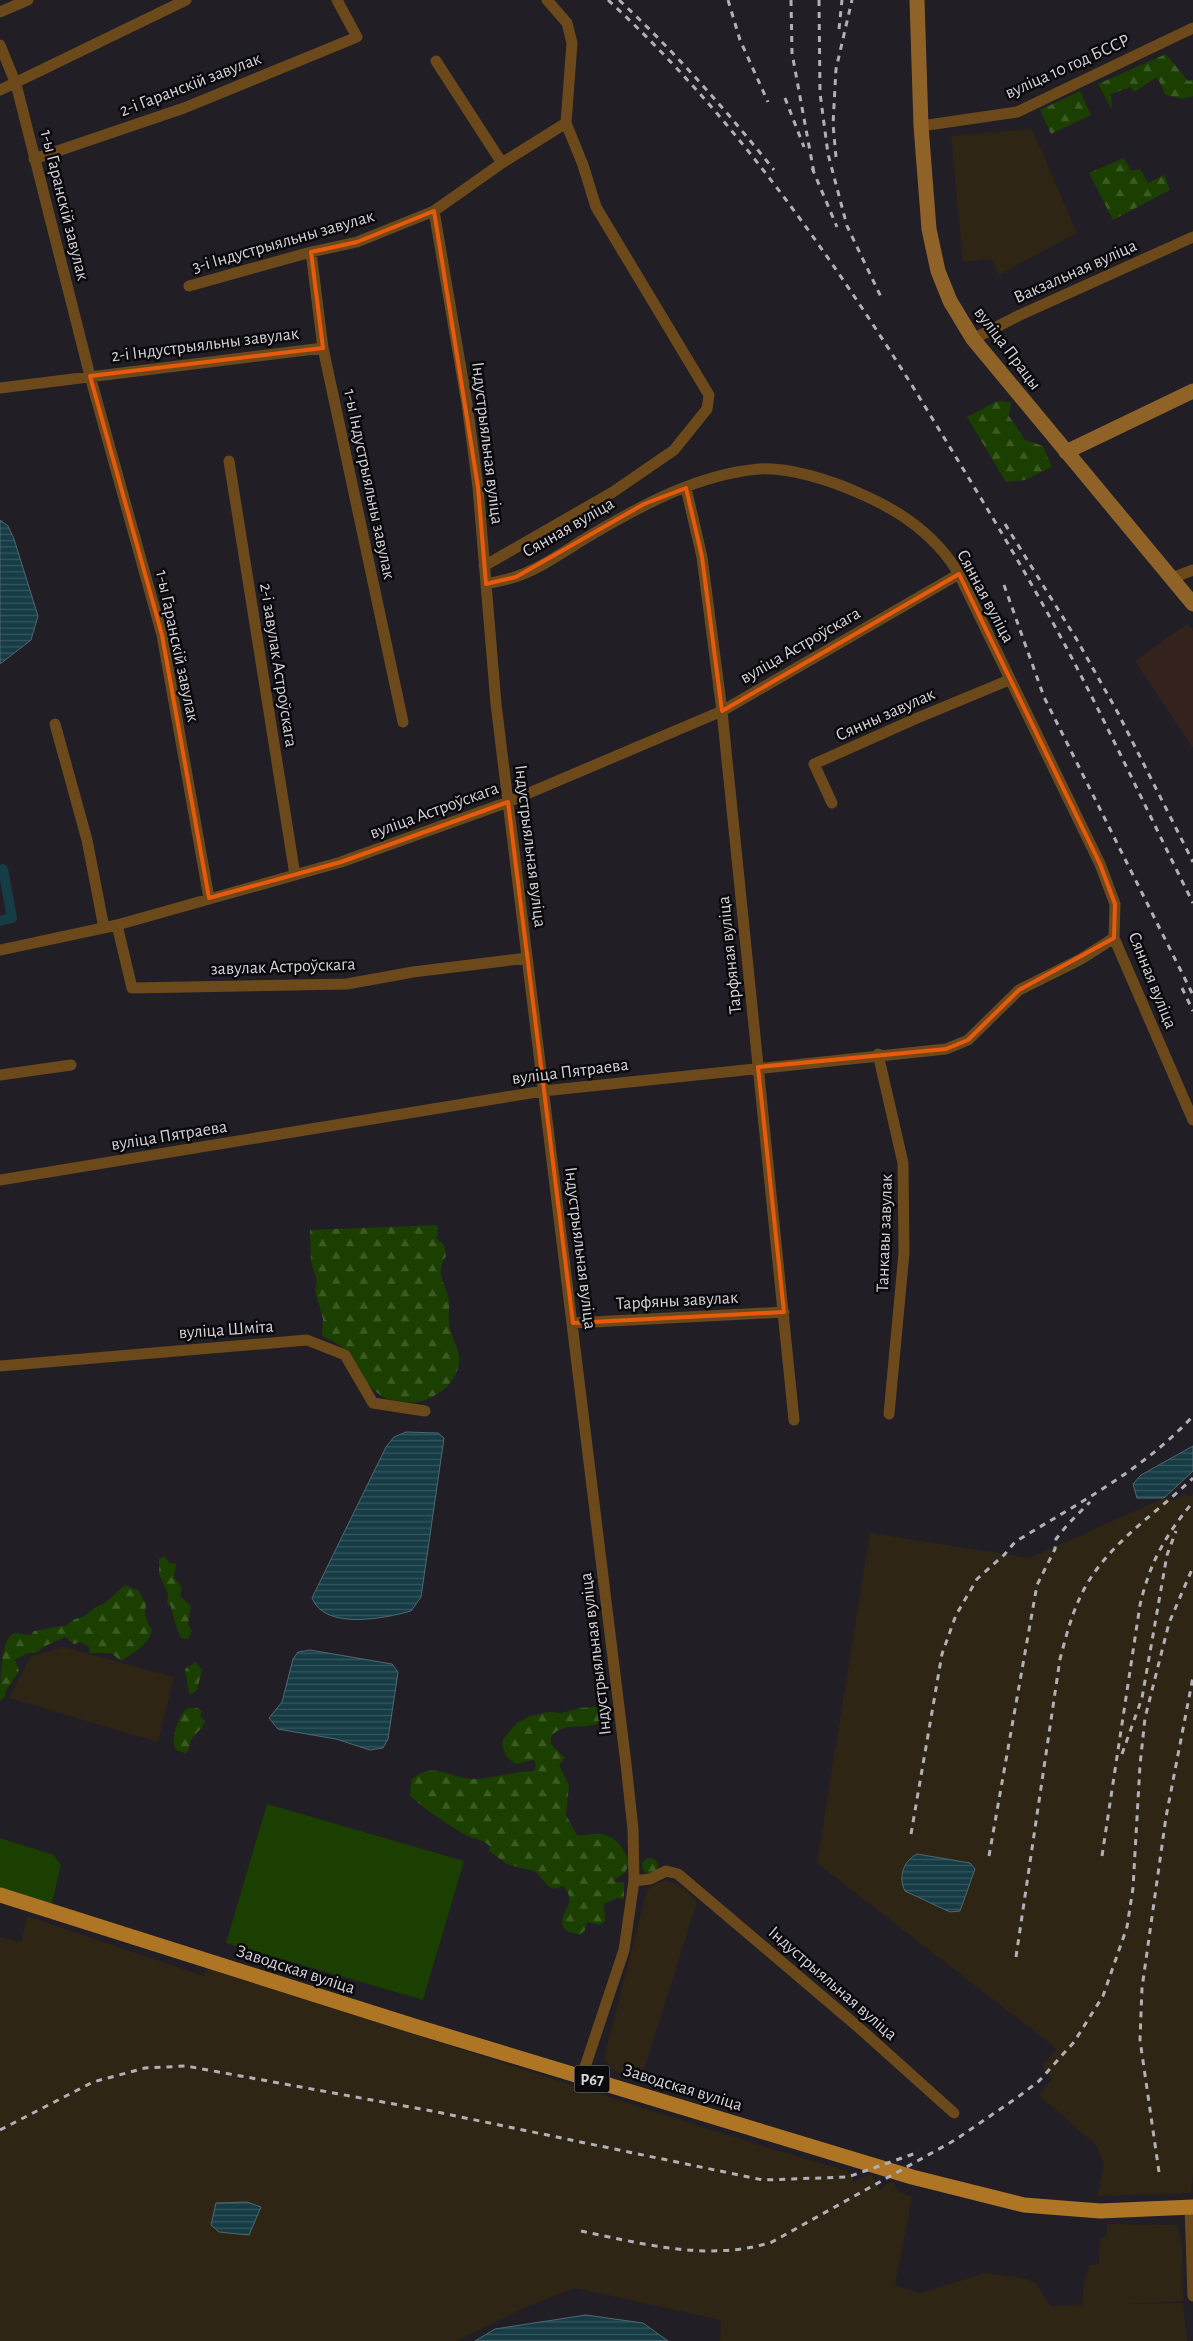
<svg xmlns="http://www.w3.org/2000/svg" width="1193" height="2341" viewBox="0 0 1193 2341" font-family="'Alegreya Sans',sans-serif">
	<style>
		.commercial { fill: #34221c }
		.industrial { fill: #2f2515 }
		.green { fill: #1b3f00 }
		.forest { fill: url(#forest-firs) }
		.water { fill: url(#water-rules); stroke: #4f6971 }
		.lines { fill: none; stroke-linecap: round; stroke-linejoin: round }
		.canal { stroke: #163c45; stroke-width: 10 }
		.street { stroke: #6c491b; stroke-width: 11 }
		.secondary { stroke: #8f6328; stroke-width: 15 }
		.primary { stroke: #ae7524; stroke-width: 15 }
		.rail { stroke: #b2b0b7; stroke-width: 3; stroke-dasharray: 6 6; stroke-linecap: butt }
		.marked { fill: none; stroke: #e8590c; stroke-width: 4; stroke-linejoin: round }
		.labels { text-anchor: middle; stroke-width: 5; stroke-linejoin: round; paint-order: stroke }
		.shield { fill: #0a090c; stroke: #97969b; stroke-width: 1 }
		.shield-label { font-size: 16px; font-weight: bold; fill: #d4d2d8 }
		.street-label { font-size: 18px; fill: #d4d2d8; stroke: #0a090c }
	</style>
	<defs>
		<pattern id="forest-firs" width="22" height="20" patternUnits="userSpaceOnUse" patternTransform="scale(1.25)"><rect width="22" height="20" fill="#1b3f00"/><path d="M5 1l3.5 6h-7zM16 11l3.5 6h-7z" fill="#3b5a24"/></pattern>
		<pattern id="water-rules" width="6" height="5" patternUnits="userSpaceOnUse" patternTransform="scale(1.25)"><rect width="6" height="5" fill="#163c45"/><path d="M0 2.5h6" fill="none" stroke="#37575f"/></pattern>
	</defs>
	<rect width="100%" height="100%" fill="#211e26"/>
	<path class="commercial" d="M1187,624L1193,631V748L1135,661Z"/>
	<path class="industrial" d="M1032,129L1077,233L999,275L991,259L963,262L951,136Z
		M1184,1493L1190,1497L1193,1493V2175L1191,2193L1098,2196L1104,2163L1096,2145L1039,2095L1052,2079L1042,2065L1057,2049L817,1863L870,1533L1030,1558L1166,1497L1176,1501Z
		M64,1647L174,1677L158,1742L9,1698L31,1656Z
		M668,1881L683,1888L697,1902L643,2073L638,2078L629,2077L612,2069L604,2059L647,1890L658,1882Z
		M27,1916L204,1976L207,1968L762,2146L850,2172L854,2182L871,2174L880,2190L892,2181L899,2192L912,2197L895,2286L920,2293L986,2273L1027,2279L1036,2283L1050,2306L1082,2305L1084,2281L1090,2265L1099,2264L1100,2237L1107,2236V2224L1177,2225L1182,2244L1183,2301L1123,2304L1183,2303L1187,2341H720L721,2320L575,2288L524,2308L457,2341H0V1937L21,1942Z"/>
	<path class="green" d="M267,1804L464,1861L423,2000L226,1943Z
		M0,1838L54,1855L61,1865L50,1911L0,1895Z"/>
	<path class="forest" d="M1166,54L1188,81L1193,80V96L1183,99L1166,95L1157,77L1134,92L1131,87L1111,94L1112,110L1098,84Z
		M1080,91L1091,115L1051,134L1040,110Z
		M1124,158L1131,171L1140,169L1148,183L1164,175L1170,190L1113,220L1089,173Z
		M997,401L1011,402L1009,416L1025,440L1043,446L1052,467L1025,480L1006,482L967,417Z
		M438,1225L437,1239L444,1245L446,1256C434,1276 446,1282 449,1300C450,1308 448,1315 449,1322C450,1334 457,1344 459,1355C462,1379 439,1398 417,1402C411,1403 404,1402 398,1401C370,1399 360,1369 344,1350C339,1343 330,1340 322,1336L323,1319L315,1291L317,1280L311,1262L310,1230Z
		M165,1556L169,1563L176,1564L174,1578L182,1587L180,1596L191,1606L188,1625L192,1631L188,1639L181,1638C179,1635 171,1611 171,1606L167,1603L168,1594L159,1574V1559Z
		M125,1585L138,1590L146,1604L145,1614L148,1624L152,1629C150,1644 133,1653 121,1661L111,1653H90L89,1647L81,1642L74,1644L65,1637L43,1647L38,1652L26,1654L15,1660L19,1671L5,1692V1697L0,1701C0,1686 0,1635 15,1633C20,1633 26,1635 31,1635L34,1631L67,1625L75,1619L85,1616L94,1608L105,1603Z
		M196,1662L202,1670L197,1690L192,1694L189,1693L185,1669Z
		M604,1706L610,1723C601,1722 594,1726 586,1726C572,1727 562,1725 551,1736V1744L565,1758L559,1765L569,1785L566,1815L577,1835C585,1836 593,1833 600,1834C615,1835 626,1850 629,1863L625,1873L614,1880L616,1882H624V1899L617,1898L604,1904L605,1921L600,1925L587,1922L585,1930L580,1935L567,1931L563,1927C558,1909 580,1905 563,1886L554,1889L549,1887L536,1872L507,1864L489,1851L490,1846C481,1838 471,1839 462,1833C444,1822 426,1810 410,1796L411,1780C434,1760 448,1778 472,1779C493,1779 513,1771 534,1771L536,1765L534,1760L515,1764L506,1756L502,1745L503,1739L517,1723L530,1716L549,1712L562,1713L579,1708Z
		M187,1708H198L202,1711L200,1716L205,1721C201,1734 190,1732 189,1750L185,1753L176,1750C169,1740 179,1716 187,1708Z
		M642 1866a8 8 0 1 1 16 0a8 8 0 1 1-16 0Z"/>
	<path class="water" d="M0,520L8,526L14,539L38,616L31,640L0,664Z
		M406,1432L438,1433L444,1438L421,1597L411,1611C386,1618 325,1631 312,1598L386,1447L394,1437Z
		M1193,1446V1471L1164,1498H1137L1133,1484L1141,1475Z
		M310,1650L392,1664L398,1672L388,1739L383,1748L370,1750L336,1739L278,1729L269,1718L282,1702L293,1659L298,1652Z
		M917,1854L970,1863L975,1869L960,1911L950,1912L905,1891C898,1878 903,1861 917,1854Z
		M247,2202L261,2207L249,2235L219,2232L211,2225L216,2203Z
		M586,2315L643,2323L668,2341H475L495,2329Z"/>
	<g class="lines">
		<path class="canal" d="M0,921L12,918L3,869"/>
		<path class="street" d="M0,12L28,0
			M0,45L16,84L90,376L162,635L209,898
			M436,61L502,163
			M0,90L186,0
			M921,126L1017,112L1193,28
			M34,159L184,108L357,37L337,0
			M434,211L467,404L478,487L496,704L626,1764L633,1829L634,1881L650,1879L666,1871L678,1874L857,2026L954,2113
			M311,252L323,348L403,722
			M189,286L311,252L357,242L434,211L502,163L566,123
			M973,339L1020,315L1193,237
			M0,388L323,348
			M229,461L295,875
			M686,488L702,557L722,711L794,1420
			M484,566L613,492L674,450L707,409L709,395L596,207L583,165L566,123L572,43L567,23L547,0
			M1172,578L1193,570
			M486,584C495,582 506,580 515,577C542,568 567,549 591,535C642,505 699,474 759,469C790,467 833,481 861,494C901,511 937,537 959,574L1100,864L1115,904L1114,938L1193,1120
			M55,724L87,840L104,928
			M832,803L814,764L915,719L1009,680
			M117,925L132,988L347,984L413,972L527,958
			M0,950L117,925L341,862L508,802L722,711L959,574
			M878,1054L903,1163L904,1253L889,1414
			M0,1075L71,1065
			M0,1180L543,1091L946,1049L968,1040L1019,990L1081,959L1114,938
			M573,1323L784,1312
			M0,1366L307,1340L345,1355L373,1403L425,1411
			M582,2076L624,1950L634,1881
			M1190,2207L1193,2296"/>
		<path class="secondary" d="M917,0L921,126L929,229L938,271L950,301L973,339L1193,604
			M1066,452L1193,391"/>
		<path class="primary" d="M0,1895L414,2026L912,2177L1024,2205L1100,2211L1193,2207"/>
		<path class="rail" d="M608,0C730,112 825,247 913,387C965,472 1018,557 1065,645C1110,730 1150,817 1193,903
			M619,0C676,53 726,110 774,170
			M728,0L740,40L768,102
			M791,0L792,53L814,173
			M819,0L820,93L828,154L847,226L881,297
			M839,29L842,0
			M785,98L804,147
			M836,157L833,124L836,69L852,0
			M812,168L837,227
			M1005,524L1077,640L1118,713L1193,862
			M1004,585L1044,697L1193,995
			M1182,988L1193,1011
			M1122,1754L1142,1698L1167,1555L1176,1531
			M911,1834L942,1654L956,1615L977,1579L1004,1555L1015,1542C1078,1503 1142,1471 1193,1416
			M989,1856L1037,1585L1055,1549L1056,1539L1068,1524L1090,1502
			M1102,1856L1140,1605C1150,1562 1165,1536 1193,1502
			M1016,1957L1060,1659C1067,1633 1073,1608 1087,1584C1112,1541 1158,1512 1193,1478
			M0,2130L93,2082L145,2068L186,2066L432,2111L763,2180L848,2177L919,2152
			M1159,2172L1140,2040L1142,1988L1166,1817L1193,1677
			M581,2231C644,2244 709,2262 772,2242L955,2140L1018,2097L1039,2081L1074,2042L1103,1996L1127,1927L1133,1888L1140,1765L1145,1718L1169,1623L1193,1567"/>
	</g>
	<path class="marked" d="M434,211L478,487L486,584L516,577L644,504L686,488L702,557L722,711L959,574L1100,864L1115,904L1114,938L1019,990L968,1040L946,1049L758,1067L784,1312L573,1323L508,802L341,862L209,898L162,635L90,376L323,348L311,252L357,242Z"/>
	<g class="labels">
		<rect class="shield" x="574.5" y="2065.5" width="35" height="27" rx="4"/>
		<g class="shield-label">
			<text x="592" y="2085">Р67</text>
		</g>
		<g class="street-label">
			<text transform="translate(1067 66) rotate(-24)" y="6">вуліца 10 год БССР</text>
			<text transform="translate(190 84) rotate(-21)" y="6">2-і Гаранскій завулак</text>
			<text transform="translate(65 205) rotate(76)" y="6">1-ы Гаранскій завулак</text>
			<text transform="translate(283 241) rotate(-16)" y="6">3-і Індустрыяльны завулак</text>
			<text transform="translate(1075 271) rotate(-24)" y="6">Вакзальная вуліца</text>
			<text transform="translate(205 344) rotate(-7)" y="6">2-і Індустрыяльны завулак</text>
			<text transform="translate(1008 348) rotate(53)" y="6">вуліца Працы</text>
			<text transform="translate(488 443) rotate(83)" y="6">Індустрыяльная вуліца</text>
			<text transform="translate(370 484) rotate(78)" y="6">1-ы Індустрыяльны завулак</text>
			<text transform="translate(568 527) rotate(-30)" y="6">Сянная вуліца</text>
			<text transform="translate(986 596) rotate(62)" y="6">Сянная вуліца</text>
			<text transform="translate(800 645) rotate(-30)" y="6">вуліца Астроўскага</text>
			<text transform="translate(178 646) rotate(78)" y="6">1-ы Гаранскій завулак</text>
			<text transform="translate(279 665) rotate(81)" y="6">2-і завулак Астроўскага</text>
			<text transform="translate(885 714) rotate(-24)" y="6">Сянны завулак</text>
			<text transform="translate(434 810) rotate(-20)" y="6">вуліца Астроўскага</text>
			<text transform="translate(531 846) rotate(83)" y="6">Індустрыяльная вуліца</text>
			<text transform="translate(729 955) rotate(-96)" y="6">Тарфяная вуліца</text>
			<text transform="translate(283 966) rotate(-2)" y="6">завулак Астроўскага</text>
			<text transform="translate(1153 980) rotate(68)" y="6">Сянная вуліца</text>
			<text transform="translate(570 1071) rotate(-7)" y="6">вуліца Пятраева</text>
			<text transform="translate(169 1135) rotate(-9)" y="6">вуліца Пятраева</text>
			<text transform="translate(884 1233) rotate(-88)" y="6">Танкавы завулак</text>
			<text transform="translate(581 1248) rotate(83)" y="6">Індустрыяльная вуліца</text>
			<text transform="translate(677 1300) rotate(-3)" y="6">Тарфяны завулак</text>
			<text transform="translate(226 1329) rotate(-4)" y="6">вуліца Шміта</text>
			<text transform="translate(595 1654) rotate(-97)" y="6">Індустрыяльная вуліца</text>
			<text transform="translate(296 1969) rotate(18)" y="6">Заводская вуліца</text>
			<text transform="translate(833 1983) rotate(41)" y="6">Індустрыяльная вуліца</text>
			<text transform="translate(683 2087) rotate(17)" y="6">Заводская вуліца</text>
		</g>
	</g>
</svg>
